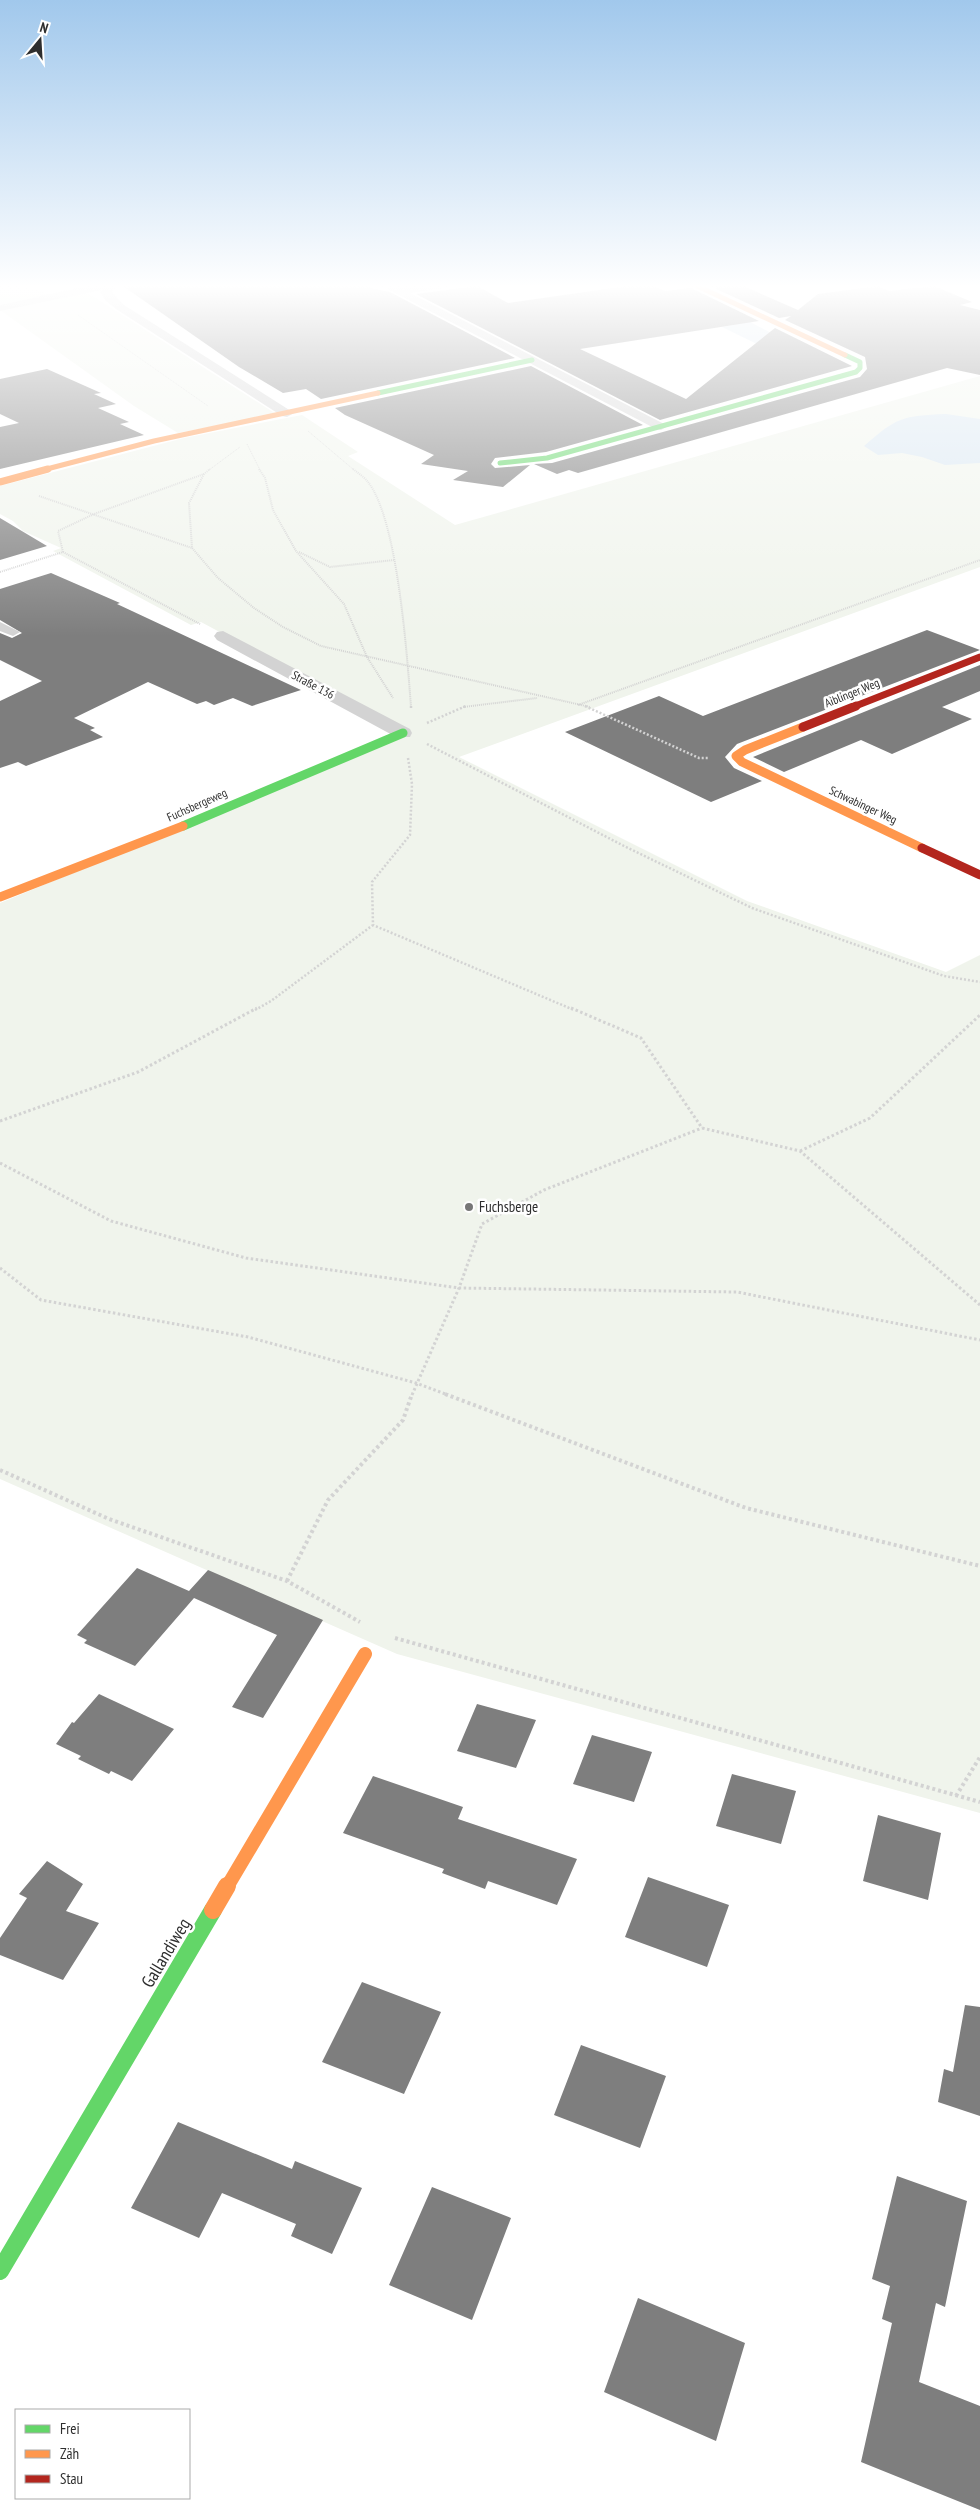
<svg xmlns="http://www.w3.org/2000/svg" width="980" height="2514" viewBox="0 0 980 2514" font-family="'PT Sans Narrow',sans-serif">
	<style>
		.green { fill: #f0f4ec }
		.water { fill: #d8e6f1 }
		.building { fill: #7e7e7e }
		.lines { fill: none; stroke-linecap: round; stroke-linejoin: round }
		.path-far4 { stroke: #d3d3d3; stroke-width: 1; stroke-dasharray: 1 1; stroke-linecap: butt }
		.path-far3 { stroke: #d3d3d3; stroke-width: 2; stroke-dasharray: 1 1; stroke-linecap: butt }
		.path-far2 { stroke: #d3d3d3; stroke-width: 2.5; stroke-dasharray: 2 2; stroke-linecap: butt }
		.path-far1 { stroke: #d3d3d3; stroke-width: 3; stroke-dasharray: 2.5 2.5; stroke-linecap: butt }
		.path { stroke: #d3d3d3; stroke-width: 4; stroke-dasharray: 3 3; stroke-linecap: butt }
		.lane { fill: #d3d3d3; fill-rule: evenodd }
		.street { fill: #d3d3d3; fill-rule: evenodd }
		.fast-far2 { stroke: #63d668; stroke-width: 5 }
		.fast-far1 { stroke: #63d668; stroke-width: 9 }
		.fast { stroke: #63d668; stroke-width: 18 }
		.slow-far4 { stroke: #ff974d; stroke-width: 5 }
		.slow-far3 { stroke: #ff974d; stroke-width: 7 }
		.slow-far2 { stroke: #ff974d; stroke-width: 9 }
		.slow-far1 { stroke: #ff974d; stroke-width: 14 }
		.slow { stroke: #ff974d; stroke-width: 18 }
		.jam-far1 { stroke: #b3261e; stroke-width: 7 }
		.jam { stroke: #b3261e; stroke-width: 9 }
		.poi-dot { fill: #777; stroke: #fff; stroke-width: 2 }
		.labels { text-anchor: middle; stroke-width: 5; stroke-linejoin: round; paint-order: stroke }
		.far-street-label { font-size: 12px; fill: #2e2e2e; stroke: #fff }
		.poi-label { font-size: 15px; fill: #2e2e2e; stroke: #fff; text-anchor: start }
		.near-street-label { font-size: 18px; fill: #2e2e2e; stroke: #fff }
	</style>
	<rect width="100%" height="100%" fill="#fff"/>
	<path class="green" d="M0,284H14L52,295L0,305Z
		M88,293L276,414L178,433L134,406L0,310Z
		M980,376V567L459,757L747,901L946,972L980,955V1813L397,1654L0,1479V903L410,734L201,622L191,625L53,551L61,548L23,531L13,521L0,514V486L184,438L302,415L358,452L348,456L455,525Z"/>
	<path class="water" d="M750,322L781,338L757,344L722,327Z
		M946,414L980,419V463L945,465L922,457L902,453L878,455L864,446C897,417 902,416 946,414Z"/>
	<path class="building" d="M120,284H370V288L390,292L515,358L321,399L306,389L283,393L239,367Z
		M641,284H649L665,291L691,288L759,321L580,349L686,399L775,328L852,366L660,420L416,294L477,286L508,303Z
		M721,284H739L798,310L818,294L878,286L889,291L934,286L972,302L960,305L980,310V375L947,368L578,473L569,470L557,474L534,464L552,463L860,377L867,369L865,357L785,320L791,316L779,318L710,286Z
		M531,366L643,425L546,452L495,458L491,464L495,468L530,465L503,487L453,480L468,471L421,464L434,455L345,415L335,408Z
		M47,369L101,393L94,394L116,404L98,408L129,422L120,424L144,435L0,469V427L19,423L0,414V379Z
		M0,518L47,546L0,560Z
		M51,573L120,603L117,604L301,690L252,706L233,698L214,705L206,701L197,704L148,682L74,718L95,728L90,730L103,737L26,766L18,762L0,768V701L42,681L0,660V633L12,638L22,633L0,620V589Z
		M927,630L980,650L737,744L725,757L734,768L762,781L711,802L565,732L659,696L703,716Z
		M980,665V691L942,707L972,719L892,754L861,740L784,772L753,757Z
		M137,1568L189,1591L208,1570L323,1620L263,1718L232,1707L277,1635L194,1598L135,1666L84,1643L87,1640L77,1635Z
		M99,1694L174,1729L132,1781L111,1771L109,1774L78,1759L81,1756L56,1744L72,1722L74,1723Z
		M477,1704L536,1720L516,1768L457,1751Z
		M592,1735L652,1752L634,1802L573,1784Z
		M732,1774L796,1791L781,1844L716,1826Z
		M373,1776L463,1807L458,1819L577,1859L557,1905L488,1881L485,1889L442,1873L444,1869L343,1833Z
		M878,1815L941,1833L928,1900L863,1881Z
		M47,1861L83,1884L66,1911L99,1923L63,1980L0,1955V1938L27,1898L19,1894Z
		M648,1877L729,1905L707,1967L625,1937Z
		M362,1982L441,2012L404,2094L322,2062Z
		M965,2005L980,2007V2116L938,2102L944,2069L953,2072Z
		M581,2045L666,2076L640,2148L554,2115Z
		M178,2122L292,2169L295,2161L362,2188L332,2254L291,2236L296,2224L222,2193L199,2238L131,2208Z
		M897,2176L967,2201L945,2307L936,2303L919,2382L980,2406V2510L861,2462L892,2323L882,2319L890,2286L872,2279Z
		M432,2187L511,2218L472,2320L389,2285Z
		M638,2298L745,2343L716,2441L604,2392Z"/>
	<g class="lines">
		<path class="path-far4" d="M78,315L208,406
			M308,431L354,470
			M247,444L260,470
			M209,470L240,447"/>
		<path class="path-far3" d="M259,469L265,478L273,510L296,551L344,604L367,657L393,698
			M353,469C358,473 364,477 368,482C398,520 407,656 411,707
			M204,474L189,503L192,548L218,578L254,608L283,627L321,646L590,707
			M39,496L192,548
			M63,552L200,624
			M299,552L330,567L394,560
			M0,572L63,552L58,531L94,514L204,474L210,469
			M578,705L980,560
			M463,707L537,698"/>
		<path class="path-far2" d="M411,706V709
			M585,706L699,758H708
			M427,723L466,706
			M427,744L624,846L752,908L944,976L980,982
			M408,758L412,784L410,835L372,882L373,925L574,1010
			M255,1010L271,1001L373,925"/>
		<path class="path-far1" d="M571,1008L641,1038L702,1128L800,1151L980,1305
			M0,1121L138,1072L257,1008
			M800,1151L870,1118L980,1015
			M0,1163L111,1221L246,1258L459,1288L737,1292L980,1340
			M0,1268L41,1300L248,1337L416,1383L448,1395
			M412,1395L459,1288L482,1224L544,1190L702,1128"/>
		<path class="path" d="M445,1394L746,1508L980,1566
			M0,1470L109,1519L287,1581L360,1622
			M287,1581L328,1500L403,1420L412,1394
			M395,1638L980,1802
			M956,1796L980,1757"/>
		<path class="lane" d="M0,622L20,632L13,636L0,631Z"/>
		<path class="street" d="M96,284H118L112,292L124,305L294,413L287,417L282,416L116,309L106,301L100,292L102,290L0,311V305Z
			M378,284H393L399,287L425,284H458L452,287L410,293L668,426L661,430L656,429Z
			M223,631L410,729L412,733L410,737H396L217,640L214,636L217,632Z"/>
		<path class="fast-far2" d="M378,393L532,360
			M500,463L547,458L856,372L860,368V362L845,355"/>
		<path class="fast-far1" d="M183,826L403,733"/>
		<path class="fast" d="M0,2271L213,1910"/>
		<path class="slow-far4" d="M693,284L845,355
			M43,470L154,441L378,393"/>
		<path class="slow-far3" d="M0,482L48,469"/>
		<path class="slow-far2" d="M803,727L745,750L736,756L742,762L922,848
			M0,897L183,826"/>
		<path class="slow-far1" d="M227,1887L365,1654"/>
		<path class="slow" d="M213,1910L227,1886"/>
		<path class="jam-far1" d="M853,707L980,657"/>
		<path class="jam" d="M803,727L856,706
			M922,848L980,875"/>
	</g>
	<linearGradient id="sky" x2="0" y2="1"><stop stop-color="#a1c8ec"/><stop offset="0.45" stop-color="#fff"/><stop offset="1" stop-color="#fff" stop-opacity="0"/></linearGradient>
	<rect width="980" height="636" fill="url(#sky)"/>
	<circle class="poi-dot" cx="469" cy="1207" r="5"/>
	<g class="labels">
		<g class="far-street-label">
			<text transform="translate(313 685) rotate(28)" y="4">Straße 136</text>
			<text transform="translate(852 693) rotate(-22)" y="4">Aiblinger Weg</text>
			<text transform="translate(197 805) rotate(-24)" y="4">Fuchsbergeweg</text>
			<text transform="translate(863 805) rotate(25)" y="4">Schwabinger Weg</text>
		</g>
		<g class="poi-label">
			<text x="479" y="1212">Fuchsberge</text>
		</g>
		<g class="near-street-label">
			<text transform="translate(166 1953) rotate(-59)" y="6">Gallandiweg</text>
		</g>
	</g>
	<rect x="15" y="2409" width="175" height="90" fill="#ffffff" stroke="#ababab"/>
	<rect x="25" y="2425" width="25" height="8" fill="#63d668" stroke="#ababab"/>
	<text x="60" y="2434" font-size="15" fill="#2e2e2e">Frei</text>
	<rect x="25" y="2450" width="25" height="8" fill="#ff974d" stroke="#ababab"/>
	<text x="60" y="2459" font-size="15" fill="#2e2e2e">Zäh</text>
	<rect x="25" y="2475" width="25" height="8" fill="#b3261e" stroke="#ababab"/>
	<text x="60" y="2484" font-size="15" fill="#2e2e2e">Stau</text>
	<g transform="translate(40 40) rotate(18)" stroke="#ffffff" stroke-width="4" paint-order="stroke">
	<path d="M0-4L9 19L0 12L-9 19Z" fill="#2e2e2e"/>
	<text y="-8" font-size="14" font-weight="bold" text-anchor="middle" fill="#2e2e2e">N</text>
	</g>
</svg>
